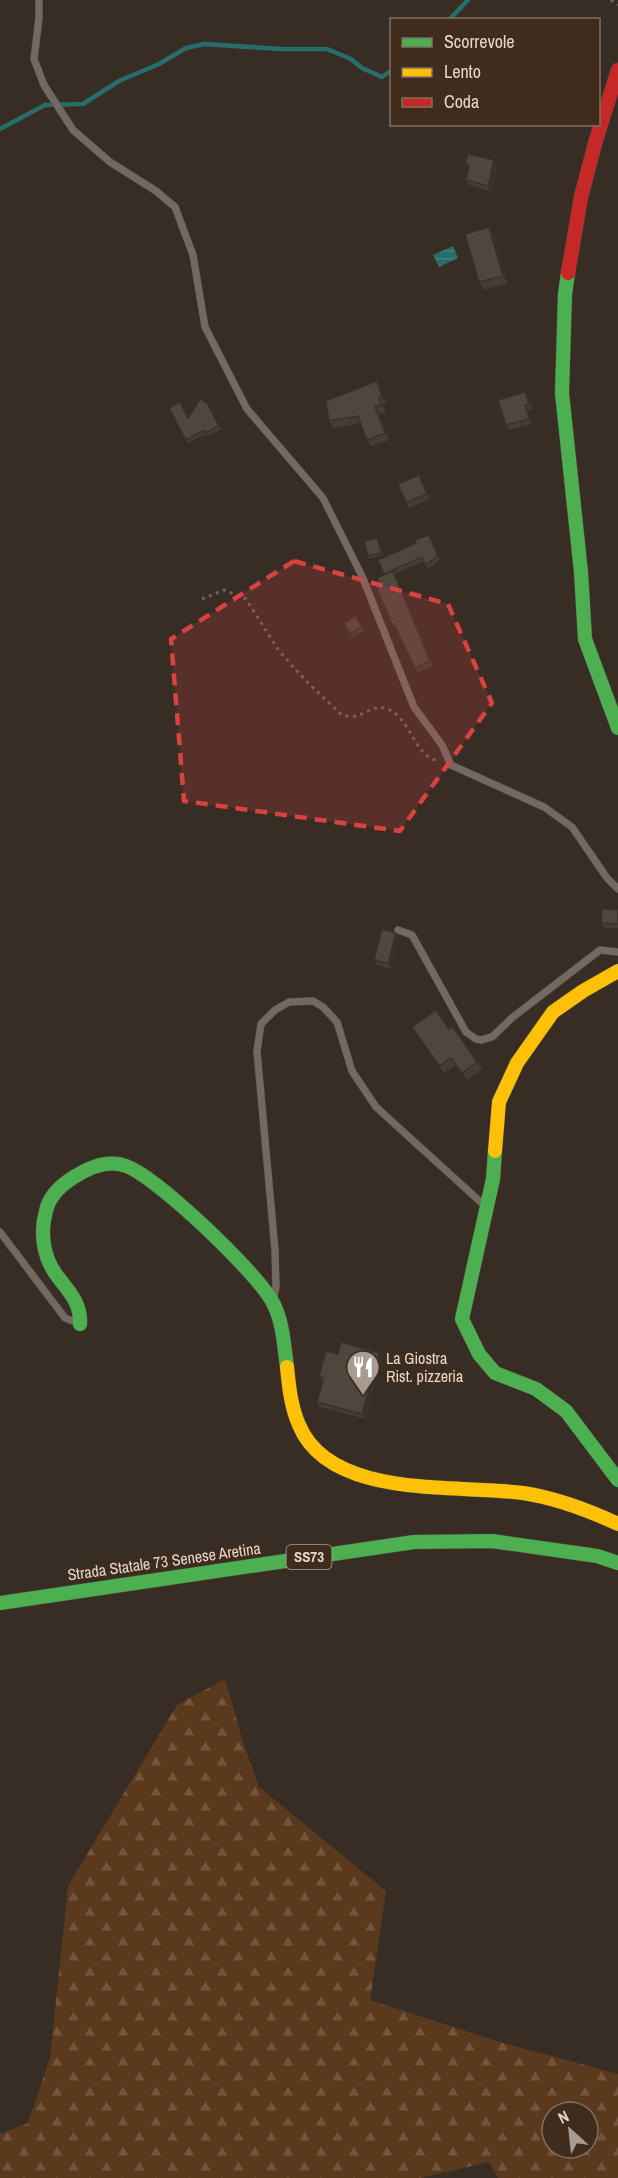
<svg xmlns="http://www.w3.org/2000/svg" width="618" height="2178" viewBox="0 0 618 2178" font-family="'Archivo Narrow',sans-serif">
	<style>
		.forest { fill: url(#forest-firs); fill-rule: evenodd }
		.water { fill: url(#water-rules) }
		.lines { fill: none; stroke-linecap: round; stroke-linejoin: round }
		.stream { stroke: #276d6a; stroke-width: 4.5 }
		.lane-casing { stroke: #514841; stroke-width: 8 }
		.fast-casing { stroke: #514841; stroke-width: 15 }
		.slow-casing { stroke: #514841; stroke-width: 15 }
		.jam-casing { stroke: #514841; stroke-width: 15 }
		.path { stroke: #6d645d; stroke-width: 3; stroke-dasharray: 3 4.5; stroke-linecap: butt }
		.lane { stroke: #726962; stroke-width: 7 }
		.fast { stroke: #4caf50; stroke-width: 14 }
		.slow { stroke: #ffc107; stroke-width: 14 }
		.jam { stroke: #c62828; stroke-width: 14 }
		.wall { fill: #443d35 }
		.shaded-wall { fill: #37322b }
		.building { fill: #4f473e; stroke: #37322b; stroke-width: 1.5 }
		.marked { fill: #d84241; fill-opacity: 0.2; stroke: #d84241; stroke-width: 4.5; stroke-dasharray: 12 8; stroke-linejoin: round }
		.labels { text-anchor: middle; stroke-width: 4.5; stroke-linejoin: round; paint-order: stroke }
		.shield { fill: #3f2c1c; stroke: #b2a398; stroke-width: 1.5 }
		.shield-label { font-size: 15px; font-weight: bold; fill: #e3d6cd }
		.poi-label { font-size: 16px; fill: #e3d6cd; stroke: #3f2c1c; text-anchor: start }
		.street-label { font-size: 16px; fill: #e3d6cd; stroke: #3f2c1c }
	</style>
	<defs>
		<pattern id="forest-firs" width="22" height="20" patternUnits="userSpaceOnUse" patternTransform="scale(1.5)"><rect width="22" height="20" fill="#5a391c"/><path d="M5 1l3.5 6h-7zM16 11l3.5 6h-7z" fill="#72553c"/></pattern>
		<pattern id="water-rules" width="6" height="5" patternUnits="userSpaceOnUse" patternTransform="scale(1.5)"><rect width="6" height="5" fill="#276d6a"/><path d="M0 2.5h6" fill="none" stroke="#46817e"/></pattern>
	</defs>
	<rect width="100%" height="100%" fill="#372d24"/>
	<path class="forest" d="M225,1679L243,1742L259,1787L386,1891L370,2000L500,2042L618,2074V2178H498L489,2162L421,2178H0V2134L28,2123L50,2058L68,1886L177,1705ZM552,2112H588V2148H552Z"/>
	<path class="water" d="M453,246L458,258L439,267L433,255Z"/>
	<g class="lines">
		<path class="stream" d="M449,20L468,0
			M0,129L45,105L83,104L119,81L159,64L186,48L204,44L281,49H327L351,59L362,68L382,77L392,70"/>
		<g class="lane-casing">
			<path id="lane" d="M39,0V18L34,59L44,85L73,130L110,162L156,191L175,207L193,255L205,327L247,409L323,498L362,576L414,707L442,745L451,765L544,807L572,827L607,878L618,889
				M398,930L412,935L466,1032L476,1039L481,1040L492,1037L513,1017L600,950L618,952
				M0,1232L65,1318L78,1323
				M274,1296L276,1287L275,1250L257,1051L261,1024L275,1010L289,1002L313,1001L323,1007L337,1022L352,1071L376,1107L485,1206"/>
		</g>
		<g class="fast-casing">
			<path id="fast" d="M568,273L565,294L562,393L581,572L585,639L618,728
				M495,1151L493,1179L462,1319L479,1354L495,1373L536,1389L566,1411L618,1480
				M80,1324C81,1301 67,1290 55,1273C43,1255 40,1232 46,1211C49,1197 61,1185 74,1177C88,1168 108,1159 126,1166C157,1177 255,1271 272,1301C283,1320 284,1346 287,1367
				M0,1603L414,1542L492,1541L597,1556L618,1563"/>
		</g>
		<g class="slow-casing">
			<path id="slow" d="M495,1151L499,1102L517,1063L553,1012L583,991L618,971
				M287,1367C289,1387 291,1407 299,1425C330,1500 458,1484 523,1493C556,1498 588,1510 618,1524"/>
		</g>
		<g class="jam-casing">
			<path id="jam" d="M568,273L581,197L596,140L618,70"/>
		</g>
		<path class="path" d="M611,0L618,5
			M202,599L224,590L246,599L279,651L306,681L342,715C346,716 352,717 356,716C367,713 376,704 388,709C410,718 415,756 436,760"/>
		<use href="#lane" class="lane"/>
		<use href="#fast" class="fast"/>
		<use href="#slow" class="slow"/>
		<use href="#jam" class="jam"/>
	</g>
	<path class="wall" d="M465,163L498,165L491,191L469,185L466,180L469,168Z
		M489,227L494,235L508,283L484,290L479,282Z
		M381,388L387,404L383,405L386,412L380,414L389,440L371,446L367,440L361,423L334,428L329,421Z
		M529,397L533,409L528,411L532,424L509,430L506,425Z
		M207,403L221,429L208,436L206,434L188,443L186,440L182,405L189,417Z
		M422,480L430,499L409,508L406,503Z
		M431,539L440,560L428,569L424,561L395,574L433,666L418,672L415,668L396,628L395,629L392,624L380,585L385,574L378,560Z
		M379,541L383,555L369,559L368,556Z
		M355,616L364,630L352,637L344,623Z
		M618,910V928H605L601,923Z
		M396,933L399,938L391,969L377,965L374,960Z
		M412,1027L449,1029L453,1027L482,1069L467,1080L456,1065L444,1073Z
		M379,1353L382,1357L366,1419L320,1407L317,1402L323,1381L319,1376L338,1354Z"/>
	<path class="shaded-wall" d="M494,160L498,165L491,191L488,186Z
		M489,227L494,235L508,283L503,276Z
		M377,381L381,388L387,404L382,397Z
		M525,392L529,397L533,409L529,404Z
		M379,398L383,405L386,412L381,405Z
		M525,405L528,411L532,424L529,419Z
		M375,407L380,414L389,440L385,433Z
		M419,475L422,480L430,499L427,494Z
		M393,571L396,575L433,666L430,661Z
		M396,933L399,938L391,969L388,964Z
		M379,1353L382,1357L366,1419L362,1414Z"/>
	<path class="building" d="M468,154L494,160L488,186L466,180L469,166L465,163Z
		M489,227L503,276L479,282L465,234Z
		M377,381L382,397L379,398L381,405L375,407L385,433L367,440L358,416L329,421L326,401Z
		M525,392L529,404L525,405L529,419L506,425L498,400Z
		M200,399L207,403L219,426L205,433L204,430L186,440L169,408L180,402L188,418Z
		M419,475L427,494L406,503L398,484Z
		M429,535L438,556L425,565L422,557L384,574L378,560L416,543L415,540Z
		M377,538L381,553L368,556L364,541Z
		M393,571L430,661L415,668L394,624H392L376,586L380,585L377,579L383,575Z
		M355,616L362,627L350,634L344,623Z
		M602,909L618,910V924L601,923Z
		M382,929L396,933L388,964L374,960Z
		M436,1010L449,1029L453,1027L477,1062L462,1073L451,1058L439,1066L412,1027Z
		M341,1342L379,1353L362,1414L317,1402L324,1378L319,1376L326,1351L338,1354Z"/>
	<path class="marked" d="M294,561L448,604L492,703L400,831L184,801L171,639Z"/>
	<defs>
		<g id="restaurant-pin" transform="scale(1.725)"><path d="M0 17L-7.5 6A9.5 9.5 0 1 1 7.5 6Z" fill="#a79b92" stroke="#3f2c1c"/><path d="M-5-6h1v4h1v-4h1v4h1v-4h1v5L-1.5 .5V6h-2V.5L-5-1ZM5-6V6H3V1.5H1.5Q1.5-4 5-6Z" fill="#fff"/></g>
	</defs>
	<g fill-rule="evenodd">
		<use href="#restaurant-pin" x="363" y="1367"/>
	</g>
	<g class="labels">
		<rect class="shield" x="286.5" y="1545" width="45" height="24" rx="4.5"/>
		<g class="shield-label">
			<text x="309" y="1562">SS73</text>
		</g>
		<g class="poi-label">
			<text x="386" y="1364">La Giostra<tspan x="386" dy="18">Rist. pizzeria</tspan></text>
		</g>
		<g class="street-label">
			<text transform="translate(164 1561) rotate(-8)" y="6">Strada Statale 73 Senese Aretina</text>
		</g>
	</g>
	<rect x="390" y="18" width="210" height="108" fill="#3f2c1c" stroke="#817063" stroke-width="1.5"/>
	<rect x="402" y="38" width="30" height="9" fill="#4caf50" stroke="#817063" stroke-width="1.5"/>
	<text x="444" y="48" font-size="18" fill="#e3d6cd">Scorrevole</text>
	<rect x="402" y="68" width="30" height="9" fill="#ffc107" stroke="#817063" stroke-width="1.5"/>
	<text x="444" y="78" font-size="18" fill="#e3d6cd">Lento</text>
	<rect x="402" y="98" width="30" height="9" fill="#c62828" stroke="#817063" stroke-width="1.5"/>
	<text x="444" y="108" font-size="18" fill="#e3d6cd">Coda</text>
	<g transform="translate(570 2130) rotate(333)"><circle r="28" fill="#3f2c1c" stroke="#817063" stroke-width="1.5"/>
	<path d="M0-4.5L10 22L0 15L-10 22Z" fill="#a79b92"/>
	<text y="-9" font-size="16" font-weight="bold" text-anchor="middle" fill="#e3d6cd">N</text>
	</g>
</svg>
